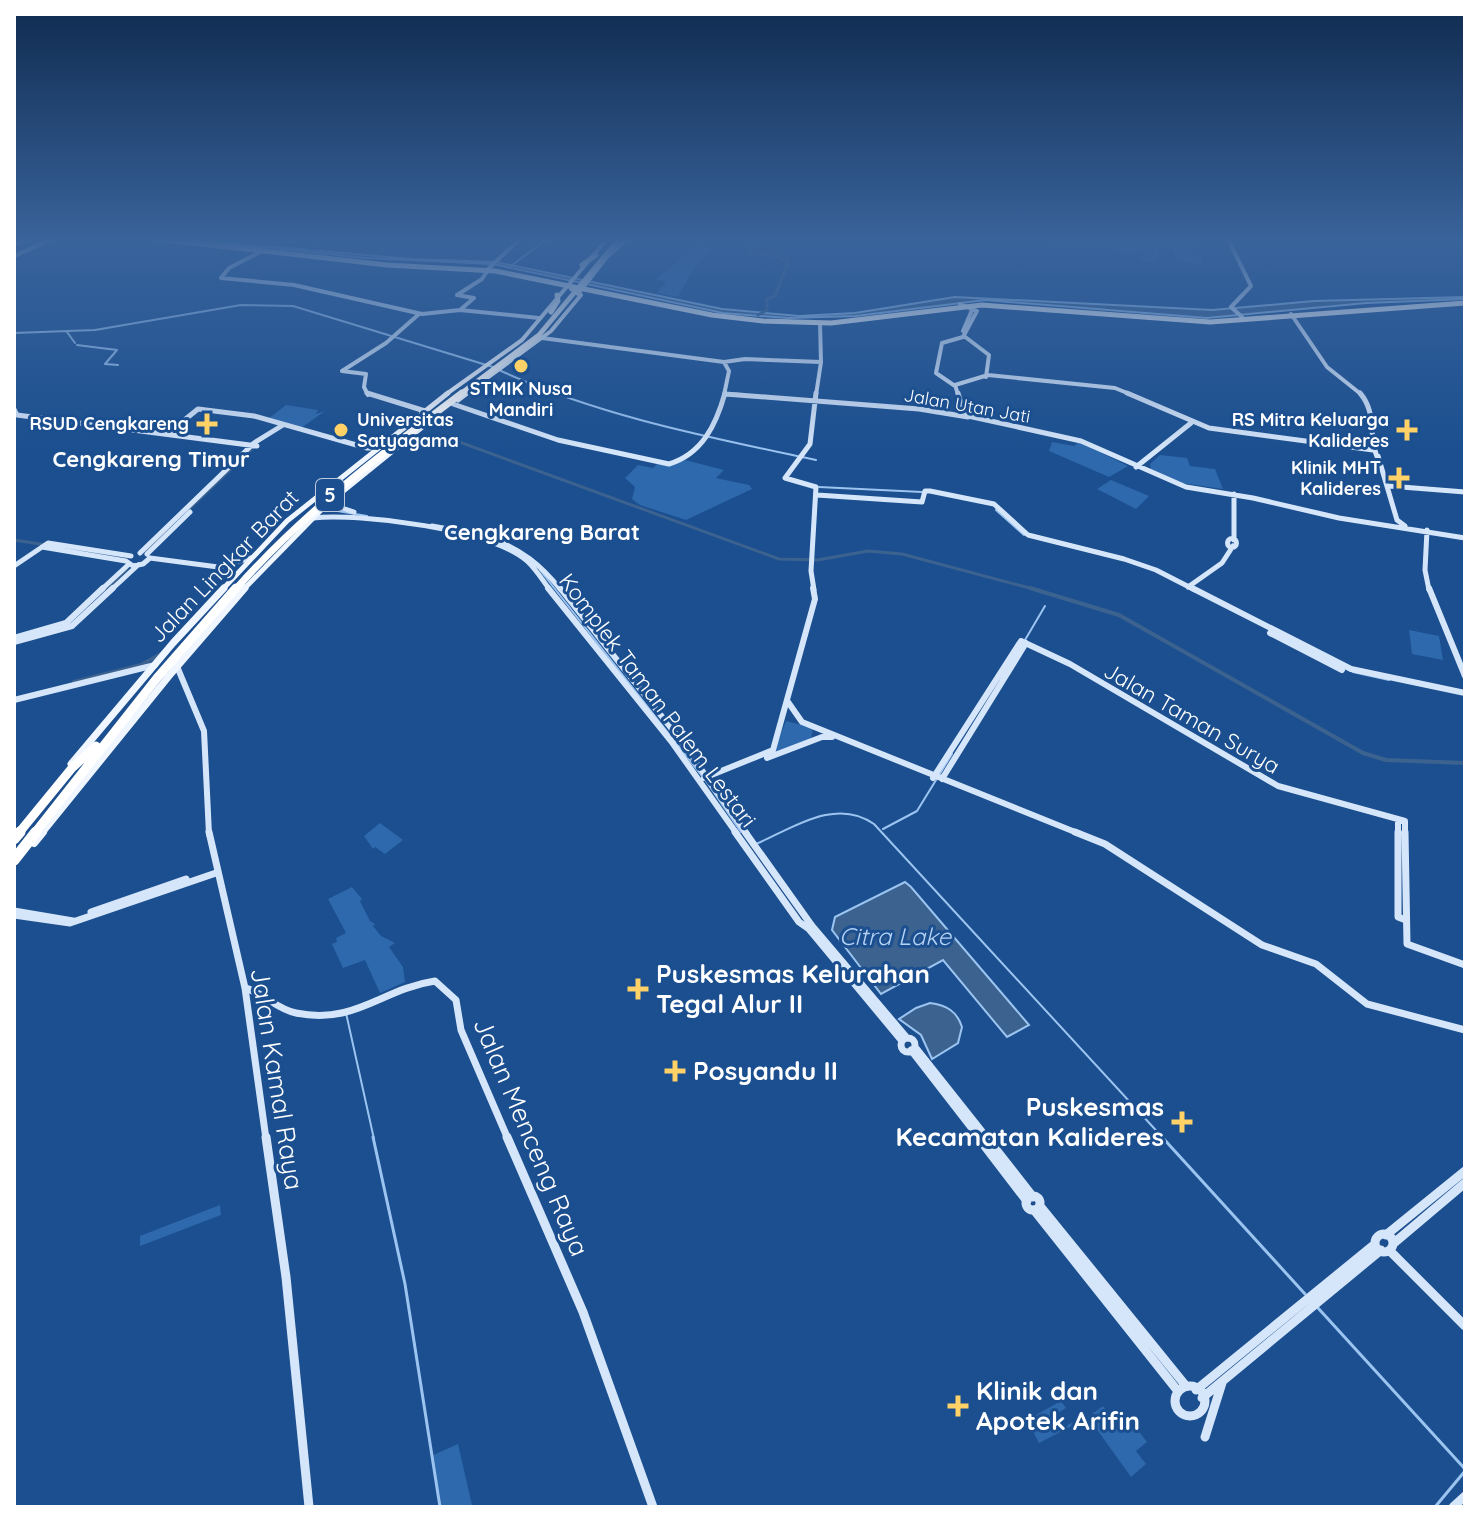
<svg xmlns="http://www.w3.org/2000/svg" width="1479" height="1521" viewBox="0 0 1479 1521" font-family="Quicksand,sans-serif">
	<style>
		.green { fill: #2e69ad }
		.water { fill: #3c6290; stroke: #9cc4f0; stroke-width: 2 }
		.lines { fill: none; stroke-linecap: round; stroke-linejoin: round }
		.stream-far1 { stroke: #9cc4f0; stroke-width: 2 }
		.stream { stroke: #9cc4f0; stroke-width: 3 }
		.canal-far2 { stroke: #3c6290; stroke-width: 2 }
		.canal-far1 { stroke: #3c6290; stroke-width: 3 }
		.canal { stroke: #3c6290; stroke-width: 4 }
		.river { stroke: #3c6290; stroke-width: 3 }
		.secondary-far4 { stroke: #d6e6fa; stroke-width: 4 }
		.secondary-far3 { stroke: #d6e6fa; stroke-width: 5 }
		.secondary-far2 { stroke: #d6e6fa; stroke-width: 6 }
		.secondary-far1 { stroke: #d6e6fa; stroke-width: 7 }
		.secondary { stroke: #d6e6fa; stroke-width: 9 }
		.primary-far3 { stroke: #f0f6ff; stroke-width: 4 }
		.primary-far2 { stroke: #f0f6ff; stroke-width: 5 }
		.primary-far1 { stroke: #f0f6ff; stroke-width: 7 }
		.primary { stroke: #f0f6ff; stroke-width: 8 }
		.highway-far3 { stroke: #fff; stroke-width: 5 }
		.highway-far2 { stroke: #fff; stroke-width: 7 }
		.highway-far1 { stroke: #fff; stroke-width: 9 }
		.highway { stroke: #fff; stroke-width: 11 }
		.poi-dot { fill: #ffd166; stroke: #1b4f8f; stroke-width: 3 }
		.labels { text-anchor: middle; stroke-width: 6; stroke-linejoin: round; paint-order: stroke }
		.far-poi-label { font-size: 18px; font-weight: bold; fill: #fff; stroke: #1b4f8f; text-anchor: end }
		.far-street-label { font-size: 18px; fill: #fff; stroke: #1b4f8f }
		.shield { fill: #1b4f8f; stroke: #bbcadd; stroke-width: 2 }
		.shield-label { font-size: 20px; font-weight: bold; fill: #fff }
		.far-quarter-label { font-size: 22px; font-weight: bold; fill: #fff; stroke: #1b4f8f }
		.street-label { font-size: 22px; fill: #fff; stroke: #1b4f8f }
		.water-label { font-size: 24px; font-style: italic; fill: #b5d3f5; stroke: #1b4f8f }
		.near-poi-label { font-size: 26px; font-weight: bold; fill: #fff; stroke: #1b4f8f; text-anchor: start }
		.near-street-label { font-size: 26px; fill: #fff; stroke: #1b4f8f }
	</style>
	<rect width="100%" height="100%" fill="#1b4f8f"/>
	<path class="green" d="M1050,239H1113L1114,244L1146,246L1148,242L1194,246L1193,254L1202,256V264L1177,262L1173,248L1158,247L1159,258L1154,264L1140,260L1145,253L1136,251L1131,255L1112,252L1113,248L1052,245Z
		M696,246L711,249L690,275L678,297L657,293L666,282L656,279Z
		M286,405L318,410L316,414L325,411L301,428L268,419Z
		M1052,442L1074,446L1079,442L1128,466L1109,477L1049,451Z
		M1160,455L1187,458L1190,466L1215,469L1223,489L1182,483L1151,470L1150,464Z
		M685,460L724,470L716,478L749,485L752,489L686,520L640,505L632,499L635,487L625,478L638,465L653,468L657,464L673,465Z
		M1111,480L1149,496L1136,509L1097,489Z
		M1409,630L1439,636L1443,660L1412,654Z
		M786,721L813,728L811,739L773,753Z
		M380,823L403,840L385,854L375,847L373,849L364,836Z
		M352,887L362,899L360,901L370,921L375,924L373,926L381,936L395,943L389,947L403,967L405,982L380,993L365,960L343,968L332,944L337,942L336,938L346,933L328,899Z
		M220,1205L221,1215L140,1246V1236Z
		M1061,1401L1066,1408L1058,1413L1066,1426L1075,1421L1076,1424L1039,1443L1027,1420Z
		M1103,1406L1119,1427L1129,1419L1147,1442L1136,1451L1146,1464L1131,1477L1088,1417Z
		M458,1444L472,1505L441,1507L431,1456Z"/>
	<path class="water" d="M187,239L411,259L496,262L722,309L799,316L855,313L955,297L1212,310L1314,301L1465,297V299L1366,303L1207,318L985,300L856,316L788,318L723,313L493,264L365,258Z
		M905,882L911,887L1029,1025L1007,1037L943,960L881,994L832,930L835,917Z
		M930,1003C946,1005 957,1011 962,1027L958,1043L932,1059L921,1035L899,1019L916,1008Z"/>
	<g class="lines">
		<path class="stream-far1" d="M511,266L547,239
			M67,332L75,343
			M14,333L95,330L241,305L293,306L493,367
			M77,345L117,350L105,364L118,365
			M499,370C599,416 708,437 816,460
			M819,487L922,492
			M326,509L367,516
			M996,510L1024,535
			M540,570L702,776
			M1025,640L1045,606
			M1353,672L1389,680
			M706,781L741,832
			M883,829L917,811L952,754
			M756,844C793,828 836,797 874,824L1164,1139
			M346,1013L374,1139"/>
		<path class="stream" d="M373,1137L405,1284L440,1507
			M1162,1137L1305,1294
			M1318,1308L1465,1469
			M1435,1507L1465,1471"/>
		<path class="canal-far2" d="M310,251L321,239"/>
		<path class="canal-far1" d="M404,443L443,436L779,559L818,560L868,551L902,554L1037,590
			M186,512L251,450
			M14,540L46,545
			M146,551L168,530
			M105,590L127,569"/>
		<path class="canal" d="M1030,588L1119,615L1363,753L1386,760L1465,763
			M103,592L107,588
			M74,682L141,665L161,654"/>
		<path class="river" d="M747,239L753,242L751,253L774,255L788,262L775,296L767,299V310L758,315"/>
		<path class="secondary-far4" d="M1228,239L1251,286L1231,307L1242,317
			M14,245L30,239
			M260,252L229,268L221,278L294,285L422,314L460,310L539,318
			M14,256L52,239
			M489,268L520,239
			M460,310L474,298L457,295L482,279L488,270
			M1291,314L1327,367L1362,395
			M963,331L972,310L968,307
			M964,336L989,355L986,377
			M542,338L724,362L729,371L724,395
			M724,362L745,359L821,362
			M342,371L366,374L364,387L368,395
			M342,371L386,343L419,314
			M955,385L988,375L1115,388L1132,395
			M955,386L936,373L942,343L963,337L977,311L960,304
			M956,388L958,395
			M725,394L742,395
			M816,395L821,362L820,323"/>
		<path class="secondary-far3" d="M367,393L425,411
			M958,393L963,411L968,416L1081,441L1186,487L1253,498L1339,518L1465,538
			M1127,393L1209,428L1373,450
			M1360,393C1378,414 1367,436 1378,459
			M725,394L919,409L968,417
			M453,404L558,440L669,464C702,454 716,425 725,393
			M14,409L17,415L257,446
			M167,434L198,409L254,416L367,448H377
			M1378,456L1397,520L1405,526
			M1136,467L1191,423
			M1389,486L1465,492
			M1234,494V540
			M817,495L922,502
			M336,498V506L354,512
			M922,502L925,491H930L994,504L1028,535L1124,559L1156,570L1195,590
			M313,518C360,513 492,529 527,561C536,569 543,581 550,590
			M432,526L476,534
			M1427,530L1425,570L1429,590
			M491,538C522,550 540,564 561,590
			M1227.5 543a4.5 4.5 0 1 1 9 0a4.5 4.5 0 1 1-9 0Z
			M42,547L126,561L133,566L143,564L150,558
			M140,553L254,443L283,425
			M147,554L190,512
			M150,558L218,567L251,558
			M14,566L48,543L131,556
			M1188,587L1222,563L1233,546
			M101,590L128,565
			M111,590L138,565
			M814,590L811,571L816,487L785,478L810,444L816,393"/>
		<path class="secondary-far2" d="M548,588L671,741L737,834
			M560,588L679,738L747,834
			M1192,588L1351,669L1465,693
			M1429,588L1465,676
			M1270,633L1342,670
			M14,638L66,623L103,588
			M14,642L72,626L113,588
			M176,664L204,731L209,834
			M14,700L155,665
			M788,702L802,722L1080,834
			M767,758L822,737H832
			M704,778L773,750L815,599L813,588
			M933,778L1021,641L1070,664L1278,786L1405,821V834
			M942,779L1026,643
			M1398,819V834"/>
		<path class="secondary-far1" d="M209,832L245,988L266,1139
			M735,832L799,922L809,929L902,1041
			M745,832L812,926L907,1038
			M1075,832L1105,844L1262,945L1316,964L1367,1004L1465,1030
			M1398,832V917L1406,920
			M1405,832L1407,944L1465,965
			M14,911L73,921
			M91,912L186,879
			M14,915L70,923L216,873
			M245,988C264,993 276,1009 296,1013C356,1025 381,989 435,981L456,1000L461,1030L508,1139
			M901 1045a7 7 0 1 1 14 0a7 7 0 1 1-14 0Z
			M915,1047L988,1139
			M911,1050L980,1139"/>
		<path class="secondary" d="M266,1137L286,1277L309,1507
			M507,1137L583,1312L653,1507
			M978,1137L1027,1201
			M986,1137L1033,1197
			M1026 1203a7 7 0 1 1 14 0a7 7 0 1 1-14 0Z
			M1040,1206L1186,1386
			M1034,1210L1177,1390
			M1375 1243a9 9 0 1 1 18 0a9 9 0 1 1-18 0Z
			M1386,1235L1465,1171
			M1394,1243L1465,1183
			M1391,1252L1465,1326
			M1175 1401a15 15 0 1 1 30 0a15 15 0 1 1-30 0Z
			M1196,1390L1375,1244
			M1202,1398L1381,1250
			M1205,1437L1222,1383
			M1453,1507L1465,1496"/>
		<path class="primary-far3" d="M578,294L607,257L626,240
			M445,395L522,340L607,239
			M464,395L551,331L581,295L571,289"/>
		<path class="primary-far2" d="M458,400L467,393
			M222,590L287,521L448,393
			M243,590L326,505L426,424"/>
		<path class="primary-far1" d="M71,764L173,643L224,588
			M41,834L169,676L245,588"/>
		<path class="primary" d="M34,843L43,832"/>
		<path class="highway-far3" d="M158,239L387,265L495,271L712,315L763,321L831,323L982,305L1210,322L1465,303
			M582,265L596,255
			M551,312L558,301L557,295
			M459,395L539,335L619,239"/>
		<path class="highway-far2" d="M235,590C302,514 381,454 462,393"/>
		<path class="highway-far1" d="M18,834L72,768L96,746
			M34,834L157,678L236,588"/>
		<path class="highway" d="M14,839L20,832
			M14,860L36,832"/>
	</g>
	<linearGradient id="sky" x2="0" y2="1"><stop stop-color="#0f2b4f"/><stop offset="0.53" stop-color="#39639b"/><stop offset="1" stop-color="#39639b" stop-opacity="0"/></linearGradient>
	<rect width="1479" height="452" fill="url(#sky)"/>
	<g class="poi-dot">
		<circle cx="521" cy="366" r="8"/>
		<path d="M203 412h8v8h8v8h-8v8h-8v-8h-8v-8h8z"/>
		<circle cx="341" cy="430" r="8"/>
		<path d="M1403 418h8v8h8v8h-8v8h-8v-8h-8v-8h8z"/>
		<path d="M1395 466h8v8h8v8h-8v8h-8v-8h-8v-8h8z"/>
		<path d="M634 977h8v8h8v8h-8v8h-8v-8h-8v-8h8z"/>
		<path d="M671 1059h8v8h8v8h-8v8h-8v-8h-8v-8h8z"/>
		<path d="M1178 1110h8v8h8v8h-8v8h-8v-8h-8v-8h8z"/>
		<path d="M954 1394h8v8h8v8h-8v8h-8v-8h-8v-8h8z"/>
	</g>
	<g class="labels">
		<g class="far-poi-label">
			<text x="521" y="395" text-anchor="middle">STMIK Nusa<tspan x="521" dy="21">Mandiri</tspan></text>
			<text x="357" y="426" text-anchor="start">Universitas<tspan x="357" dy="21">Satyagama</tspan></text>
			<text x="1389" y="426">RS Mitra Keluarga<tspan x="1389" dy="21">Kalideres</tspan></text>
			<text x="189" y="430">RSUD Cengkareng</text>
			<text x="1381" y="474">Klinik MHT<tspan x="1381" dy="21">Kalideres</tspan></text>
		</g>
		<g class="far-street-label">
			<text transform="translate(967 406) rotate(10)" y="6">Jalan Utan Jati</text>
		</g>
		<rect class="shield" x="316" y="479" width="28" height="32" rx="6"/>
		<g class="shield-label">
			<text x="330" y="502">5</text>
		</g>
		<g class="far-quarter-label">
			<text x="151" y="467">Cengkareng Timur</text>
			<text x="542" y="540">Cengkareng Barat</text>
		</g>
		<g class="street-label">
			<text transform="translate(224 566) rotate(-46)" y="8">Jalan Lingkar Barat</text>
			<text transform="translate(658 700) rotate(53)" y="8">Komplek Taman Palem Lestari</text>
			<text transform="translate(1192 718) rotate(30)" y="8">Jalan Taman Surya</text>
		</g>
		<g class="water-label">
			<text x="895" y="945">Citra Lake</text>
		</g>
		<g class="near-poi-label">
			<text x="656" y="983">Puskesmas Kelurahan<tspan x="656" dy="30">Tegal Alur II</tspan></text>
			<text x="693" y="1080">Posyandu II</text>
			<text x="1164" y="1116" text-anchor="end">Puskesmas<tspan x="1164" dy="30">Kecamatan Kalideres</tspan></text>
			<text x="976" y="1400">Klinik dan<tspan x="976" dy="30">Apotek Arifin</tspan></text>
		</g>
		<g class="near-street-label">
			<text transform="translate(277 1079) rotate(81)" y="9">Jalan Kamal Raya</text>
			<text transform="translate(531 1137) rotate(67)" y="9">Jalan Menceng Raya</text>
		</g>
	</g>
	<rect width="1479" height="1521" fill="none" stroke="#ffffff" stroke-width="32"/>
</svg>
